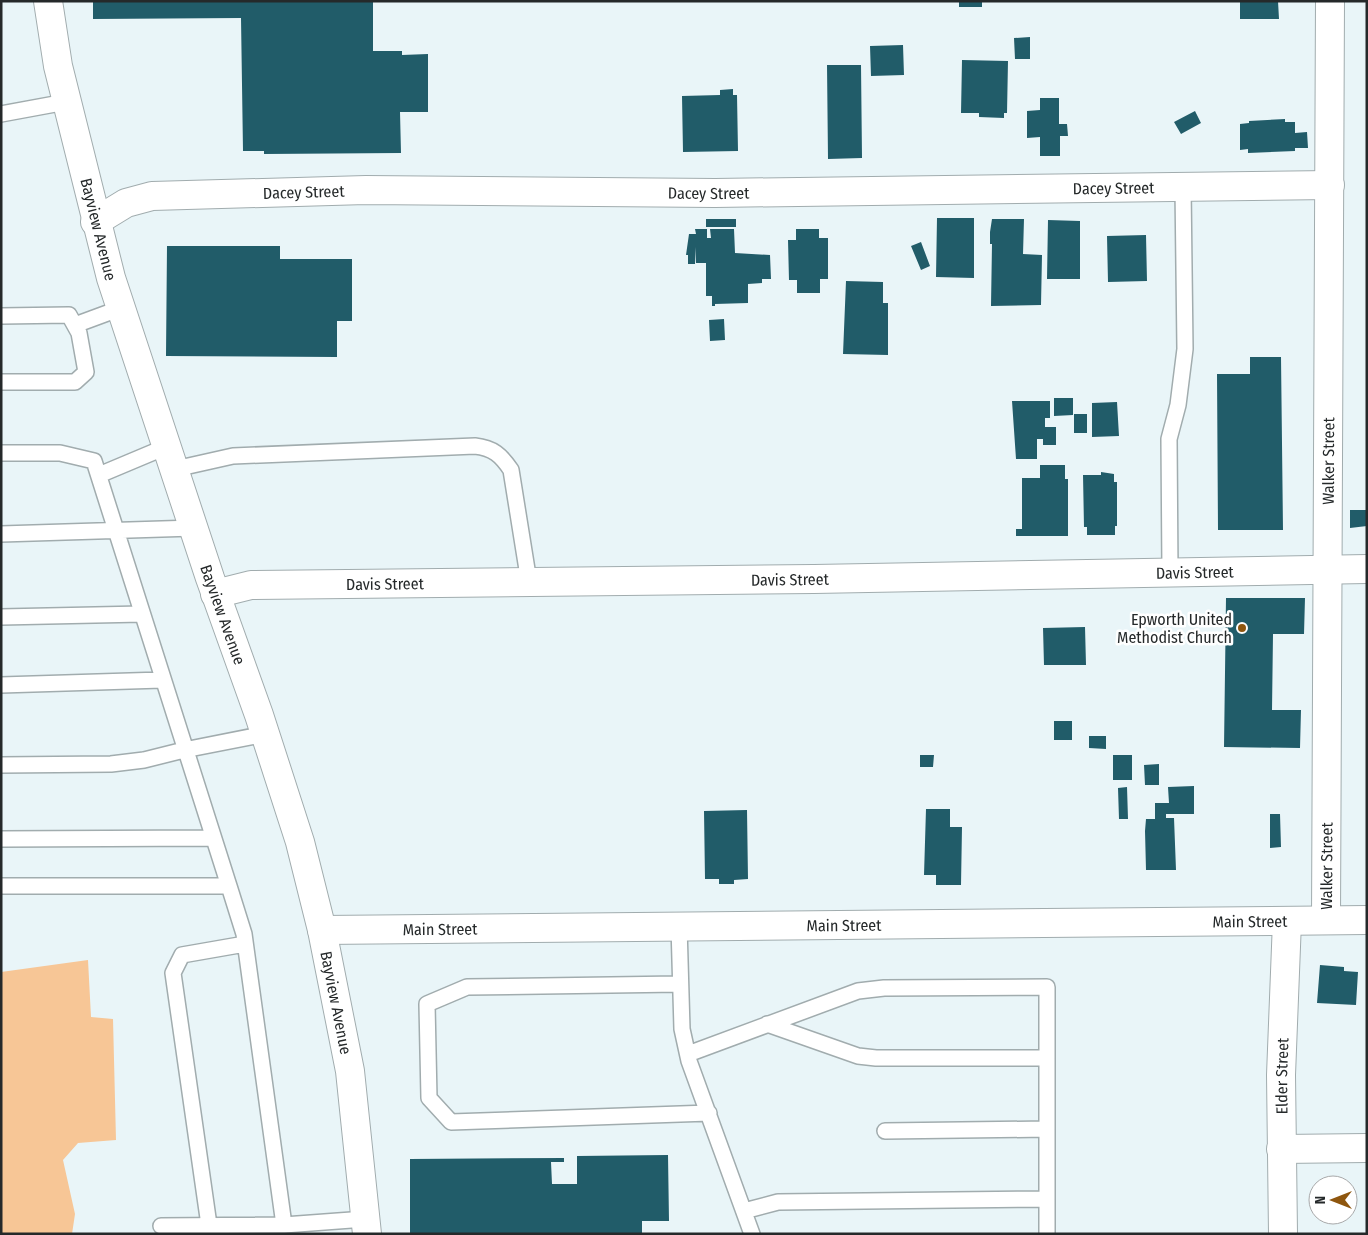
<svg xmlns="http://www.w3.org/2000/svg" width="1368" height="1235" viewBox="0 0 1368 1235" font-family="'Fira Sans Condensed',sans-serif">
	<style>
		.water { fill: #f7c696 }
		.building { fill: #215c69 }
		.lines { fill: none; stroke-linecap: round; stroke-linejoin: round }
		.service-casing { stroke: #a1acae; stroke-width: 18 }
		.minor-casing { stroke: #a1acae; stroke-width: 30 }
		.tertiary-casing { stroke: #a1acae; stroke-width: 30 }
		.secondary-casing { stroke: #a1acae; stroke-width: 30 }
		.service { stroke: #fff; stroke-width: 15 }
		.minor { stroke: #fff; stroke-width: 28 }
		.tertiary { stroke: #fff; stroke-width: 28 }
		.secondary { stroke: #fff; stroke-width: 28 }
		.poi-dot { fill: #8e560e; stroke: #fff; stroke-width: 2 }
		.labels { text-anchor: middle; stroke-width: 5; stroke-linejoin: round; paint-order: stroke }
		.street-label { font-size: 16px; fill: #25292a; stroke: #fff }
		.poi-label { font-size: 16px; fill: #25292a; stroke: #fff; text-anchor: end }
	</style>
	<rect width="100%" height="100%" fill="#e9f5f8"/>
	<path class="water" d="M88,960L91,1017L113,1019L116,1140L78,1143L63,1160L75,1214L72,1234H1V972Z"/>
	<path class="building" d="M93,1H373V51H402V55L428,54V112H400L401,153L264,154V151H243L241,18L93,19Z
		M959,1H982V7H959Z
		M1240,1H1278L1279,19H1240Z
		M1030,37V59H1015L1014,38Z
		M903,45L904,75L871,76L870,46Z
		M962,60L1008,61L1007,113H1004V118L979,117V113H961Z
		M827,65H861L862,158L828,159Z
		M733,89V95H737L738,151L683,152L682,96L720,95V90Z
		M1040,98H1059V124H1067L1068,136H1060V156H1040V137L1027,138V111L1040,110Z
		M1195,111L1201,123L1181,134L1174,122Z
		M1285,119V122H1295V133L1307,132L1308,148H1295V151L1248,153V149L1240,150V124L1249,123V121Z
		M937,218H974V278L936,277Z
		M706,219H736V227H706Z
		M992,219H1024L1023,254L1042,255L1041,305L991,306L992,244H990V232Z
		M1048,220L1080,221V279H1047Z
		M695,229H707V238H711L710,229H734L735,253L770,255L771,279H762V283L748,284V303L715,304V306H712V296H706V263H696V247L695,264H688V255H686L689,234H696Z
		M796,229H819V238H828V279H820V293H797V280H789L788,240H796Z
		M1146,235L1147,281L1108,282L1107,236Z
		M921,242L930,266L921,270L911,246Z
		M167,246H280V259H352V321H337V357L166,356Z
		M846,281L883,282V303H888V355L843,354Z
		M724,319L725,340L710,341L709,320Z
		M1250,357H1281L1283,530H1218L1217,374H1250Z
		M1054,398H1073V415L1054,416Z
		M1012,401H1050V418H1045V427H1056V445H1043V439H1037V459H1016Z
		M1117,402L1119,436L1092,437V403Z
		M1074,414H1087V433H1074Z
		M1040,465H1065V479H1068V536H1016V529H1022V478H1040Z
		M1101,472L1114,474V482H1117V526H1115V535H1087V527H1084L1083,475H1101Z
		M1350,510H1367V526L1350,528Z
		M1226,598H1305L1304,634H1273L1272,710H1301L1300,748L1224,747Z
		M1085,627L1086,665H1044L1043,628Z
		M1054,721H1072V740H1054Z
		M1089,736H1106V749L1089,748Z
		M920,755H934L933,767H920Z
		M1113,755H1132V780H1113Z
		M1159,764V785H1145L1144,765Z
		M1194,786V814H1166V818H1174L1176,870H1146L1145,831L1146,819H1155V803H1169L1168,787Z
		M1127,787L1128,819H1119L1118,788Z
		M926,809H950V827H962L961,885H936V875H924Z
		M747,810L748,879L734,880V884H719V879H705L704,811Z
		M1270,814H1280L1281,847L1270,848Z
		M1320,965L1344,967V971L1358,972L1356,1005L1317,1003Z
		M668,1155L669,1221H642V1234H410V1159L564,1158V1162H551L552,1184H577V1156Z"/>
	<g class="lines">
		<g class="service-casing">
			<path id="service" d="M1,114L66,102
				M1,316L69,315L79,333L86,372L75,382H1
				M75,325L121,308
				M1,453H60L94,461L229,886H1
				M175,469L233,456L475,446C493,448 501,455 511,470L529,582
				M99,475L168,446
				M1,534L194,528
				M1170,572L1169,439L1178,405L1185,349L1183,187
				M1,617L142,614
				M1,685L162,680
				M1,765L111,764L144,760L184,750L265,734
				M1,839L213,838
				M679,926L682,1029L689,1061L752,1234
				M679,984L467,987L427,1004L429,1098L451,1122L709,1113
				M767,1024L858,1056L876,1058H1047
				M688,1054L858,991L884,988L1047,987V1234
				M885,1131L1047,1129
				M744,1211L778,1202L1047,1199
				M209,1225L173,973L182,955L245,944
				M284,1225L365,1219
				M161,1226L284,1225L244,934L229,886"/>
		</g>
		<g class="minor-casing">
			<g id="minor">
				<path id="s1" d="M95,222L126,203L152,196L366,190L715,193L1330,185"/>
				<path id="s2" d="M215,594L251,585L814,579L1367,569"/>
				<path id="s3" d="M1326,920L1330,1"/>
				<path d="M1281,1149L1367,1148"/>
				<path id="s4" d="M1283,1234L1281,1075L1287,921"/>
			</g>
		</g>
		<g class="tertiary-casing">
			<g id="tertiary">
				<path id="s5" d="M322,930L1367,920"/>
			</g>
		</g>
		<g class="secondary-casing">
			<g id="secondary">
				<path id="s6" d="M48,1L58,66L111,278L210,578L259,715L300,842L322,930L350,1071L367,1234"/>
			</g>
		</g>
		<use href="#service" class="service"/>
		<use href="#minor" class="minor"/>
		<use href="#tertiary" class="tertiary"/>
		<use href="#secondary" class="secondary"/>
	</g>
	<circle class="poi-dot" cx="1242" cy="628" r="5"/>
	<g class="labels">
		<g class="street-label">
			<text dy="6" stroke="none"><textPath href="#s1" startOffset="1025">Dacey Street</textPath></text>
			<text dy="6" stroke="none"><textPath href="#s1" startOffset="215">Dacey Street</textPath></text>
			<text dy="6" stroke="none"><textPath href="#s1" startOffset="620">Dacey Street</textPath></text>
			<text dy="6" stroke="none"><textPath href="#s6" startOffset="234">Bayview Avenue</textPath></text>
			<text dy="6" stroke="none"><textPath href="#s3" startOffset="459">Walker Street</textPath></text>
			<text dy="6" stroke="none"><textPath href="#s2" startOffset="981">Davis Street</textPath></text>
			<text dy="6" stroke="none"><textPath href="#s2" startOffset="576">Davis Street</textPath></text>
			<text dy="6" stroke="none"><textPath href="#s2" startOffset="171">Davis Street</textPath></text>
			<text dy="6" stroke="none"><textPath href="#s6" startOffset="639">Bayview Avenue</textPath></text>
			<text dy="6" stroke="none"><textPath href="#s3" startOffset="54">Walker Street</textPath></text>
			<text dy="6" stroke="none"><textPath href="#s5" startOffset="928">Main Street</textPath></text>
			<text dy="6" stroke="none"><textPath href="#s5" startOffset="522">Main Street</textPath></text>
			<text dy="6" stroke="none"><textPath href="#s5" startOffset="118">Main Street</textPath></text>
			<text dy="6" stroke="none"><textPath href="#s6" startOffset="1044">Bayview Avenue</textPath></text>
			<text dy="6" stroke="none"><textPath href="#s4" startOffset="158">Elder Street</textPath></text>
		</g>
		<g class="poi-label">
			<text x="1232" y="625">Epworth United<tspan x="1232" dy="18">Methodist Church</tspan></text>
		</g>
	</g>
	<rect width="1368" height="1235" fill="none" stroke="#25292a" stroke-width="5"/>
	<g transform="translate(1333 1200) rotate(270)"><circle r="24" fill="#ffffff" stroke="#a8a9aa"/>
	<path d="M0-4L9 19L0 12L-9 19Z" fill="#8e560e"/>
	<text y="-8" font-size="14" font-weight="bold" text-anchor="middle" fill="#25292a">N</text>
	</g>
</svg>
